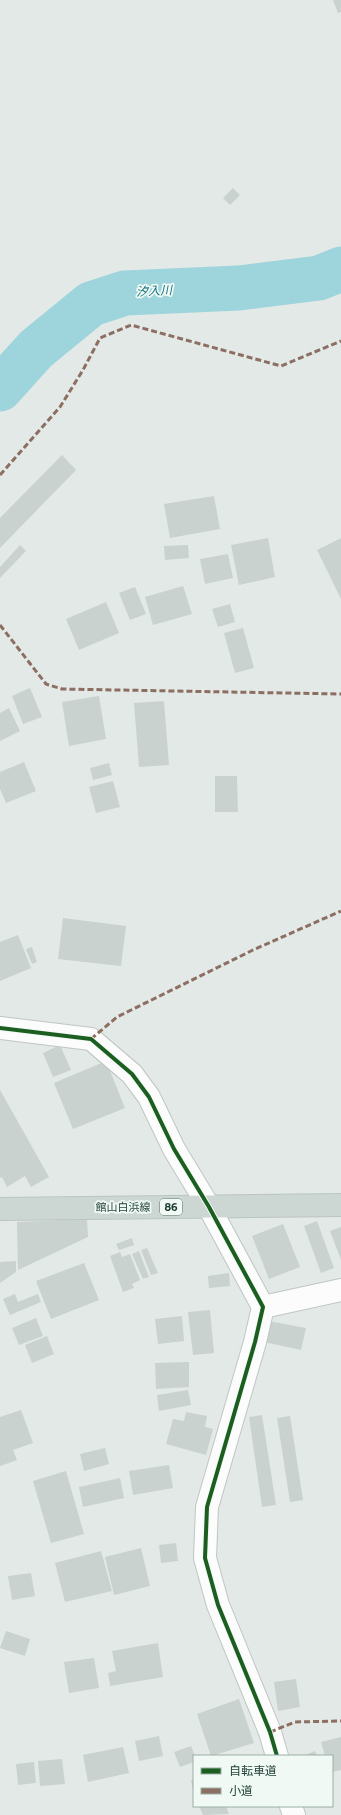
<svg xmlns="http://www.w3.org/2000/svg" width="341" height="1815" viewBox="0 0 341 1815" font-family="Montserrat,'Noto Sans JP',sans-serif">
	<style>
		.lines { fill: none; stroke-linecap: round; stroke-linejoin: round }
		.river { stroke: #9ed4dc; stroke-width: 45 }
		.building { fill: #cad2cf }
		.street-casing { stroke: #bfc6c3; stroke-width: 24 }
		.primary-casing { stroke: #bbc5c2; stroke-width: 24 }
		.street { stroke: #fbfcfb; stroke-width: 22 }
		.primary { stroke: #ccd6d3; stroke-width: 22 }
		.quiet { stroke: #8d6e63; stroke-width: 3; stroke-dasharray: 6 3; stroke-linecap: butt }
		.cycleway-casing { stroke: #f0f9f4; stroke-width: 6 }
		.cycleway { stroke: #1b5e20; stroke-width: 4 }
		.labels { text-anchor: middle; stroke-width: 3.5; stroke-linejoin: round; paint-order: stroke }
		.shield { fill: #f0f9f4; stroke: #5d766e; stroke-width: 1 }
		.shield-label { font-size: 10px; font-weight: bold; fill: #1e3e35 }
		.street-label { font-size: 11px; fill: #1e3e35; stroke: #f0f9f4 }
		.water-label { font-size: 12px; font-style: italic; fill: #126f81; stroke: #f0f9f4 }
	</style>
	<rect width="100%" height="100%" fill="#e2e9e6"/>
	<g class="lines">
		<path class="river" d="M0,389L36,349L91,304L125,293L239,288L319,278L341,269"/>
	</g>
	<path class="building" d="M333,0H341V12L338,13Z
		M233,188L240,195L230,205L223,198Z
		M62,455L76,470L0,548V518Z
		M214,496L220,529L170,538L164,504Z
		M268,538L275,577L239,585L231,545Z
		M341,538V599L317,550Z
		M20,545L26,551L0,578V567Z
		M188,545L189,558L165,560L164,546Z
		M228,554L233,578L205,584L200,559Z
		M183,586L192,614L153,625L145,597Z
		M135,587L146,614L130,620L119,593Z
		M106,602L119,633L79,650L66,619Z
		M230,604L235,622L218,627L212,609Z
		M243,628L254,668L235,673L224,633Z
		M30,688L42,717L23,724L12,696Z
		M99,696L106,739L69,746L62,702Z
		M164,701L169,765L139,767L134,703Z
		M9,708L20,731L0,741V713Z
		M24,762L36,791L6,803L0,789V772Z
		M109,763L112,775L93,780L90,768Z
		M215,776H237L238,812H215Z
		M113,781L120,807L96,813L89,787Z
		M63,918L126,926L121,966L58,959Z
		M18,935L31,968L0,981V942Z
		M32,947L37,962L32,964L26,949Z
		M60,1045L71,1070L53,1077L43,1053Z
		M106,1061L125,1108L73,1129L54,1083Z
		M0,1090L49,1177L31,1187L25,1176L7,1187L2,1177L0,1178Z
		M87,1219L88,1237L18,1270L17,1222Z
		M317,1221L334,1268L321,1273L304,1226Z
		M283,1224L300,1267L269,1279L252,1236Z
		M341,1227V1260L330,1231Z
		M132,1238L134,1245L119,1250L116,1244Z
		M147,1248L158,1273L151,1275L141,1250Z
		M139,1251L149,1277L143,1279L132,1254Z
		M120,1252L122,1257L130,1254L140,1280L132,1284L134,1288L123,1292L110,1256Z
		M16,1261V1272L0,1283V1262Z
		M84,1263L99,1300L51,1319L36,1281Z
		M229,1273L230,1286L209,1288L208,1276Z
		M15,1294L18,1302L38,1294L41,1302L10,1315L3,1299Z
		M210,1310L214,1353L193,1355L188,1312Z
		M182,1316L184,1341L158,1344L155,1319Z
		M36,1318L43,1336L19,1345L12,1328Z
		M269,1321L306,1328L301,1350L264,1342Z
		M47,1336L54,1354L32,1363L25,1345Z
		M189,1362V1387L156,1389L155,1363Z
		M188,1390L191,1405L159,1411L157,1395Z
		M21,1410L33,1443L13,1450L17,1460L0,1466V1417Z
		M186,1412L207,1416L205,1427L213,1429L206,1455L166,1444L173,1419L184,1421Z
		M262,1415L276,1505L262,1507L249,1417Z
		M290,1416L303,1500L290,1502L277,1418Z
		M105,1448L109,1464L84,1471L80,1454Z
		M169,1465L173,1488L133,1495L129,1471Z
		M66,1471L84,1534L51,1543L33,1481Z
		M120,1478L124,1498L83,1507L79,1487Z
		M176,1543L178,1561L161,1563L159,1545Z
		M141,1548L150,1586L114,1595L105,1557Z
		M101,1551L112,1591L65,1602L55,1563Z
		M31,1573L35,1596L12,1600L8,1576Z
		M6,1631L30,1639L25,1656L0,1648Z
		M158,1643L163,1677L110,1686L108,1673L116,1671L112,1651Z
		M94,1658L99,1688L69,1693L64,1662Z
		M296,1679L300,1707L278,1711L274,1682Z
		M239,1699L254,1743L211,1756L197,1714Z
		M159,1736L163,1756L139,1761L135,1741Z
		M341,1737V1770L332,1772V1756H325L321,1742Z
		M191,1746L195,1756L194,1762L180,1767L174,1752Z
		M123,1747L129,1773L88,1782L83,1755Z
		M315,1751L317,1756H303Z
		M62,1759L65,1784L40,1786L38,1761Z
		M34,1762L36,1783L18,1785L16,1764Z
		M194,1779V1790H193L191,1780Z
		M199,1806H226L229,1814L203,1815Z"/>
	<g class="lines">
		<g class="street-casing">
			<path id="street" d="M0,1028L91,1039L132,1074L149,1097L174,1149L209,1207L263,1307L255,1342L207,1507L205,1558L218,1605L270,1732L277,1756
				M263,1307L341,1290
				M291,1806L294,1815"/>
		</g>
		<g class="primary-casing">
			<path id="primary" d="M0,1209L341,1205"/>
		</g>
		<use href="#street" class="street"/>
		<use href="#primary" class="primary"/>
		<path class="quiet" d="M0,475L60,407L83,370L100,338L131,325L281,366L341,341
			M0,625L46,684L62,689L341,694
			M91,1039L117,1017L253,950L341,911
			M270,1732L295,1722L341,1721"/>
		<g class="cycleway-casing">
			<path id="cycleway" d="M0,1028L91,1039L132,1074L149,1097L174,1149L209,1207L263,1307L255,1342L207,1507L205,1558L218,1605L270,1732L277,1756"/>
		</g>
		<use href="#cycleway" class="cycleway"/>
	</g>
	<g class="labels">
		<rect class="shield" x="160" y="1199" width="22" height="16" rx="3"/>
		<g class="shield-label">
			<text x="171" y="1211">86</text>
		</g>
		<g class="street-label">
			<text x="123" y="1211">館山白浜線</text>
		</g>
		<g class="water-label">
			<text transform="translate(154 291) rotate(-3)" y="4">汐入川</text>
		</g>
	</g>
	<rect x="193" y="1755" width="140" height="52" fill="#f0f9f4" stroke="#9caea8"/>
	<rect x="201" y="1768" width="20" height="6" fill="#1b5e20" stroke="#9caea8"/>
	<text x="229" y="1775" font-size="12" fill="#1e3e35">自転車道</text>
	<rect x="201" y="1788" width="20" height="6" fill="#8d6e63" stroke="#9caea8"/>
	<text x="229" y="1795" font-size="12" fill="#1e3e35">小道</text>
</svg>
